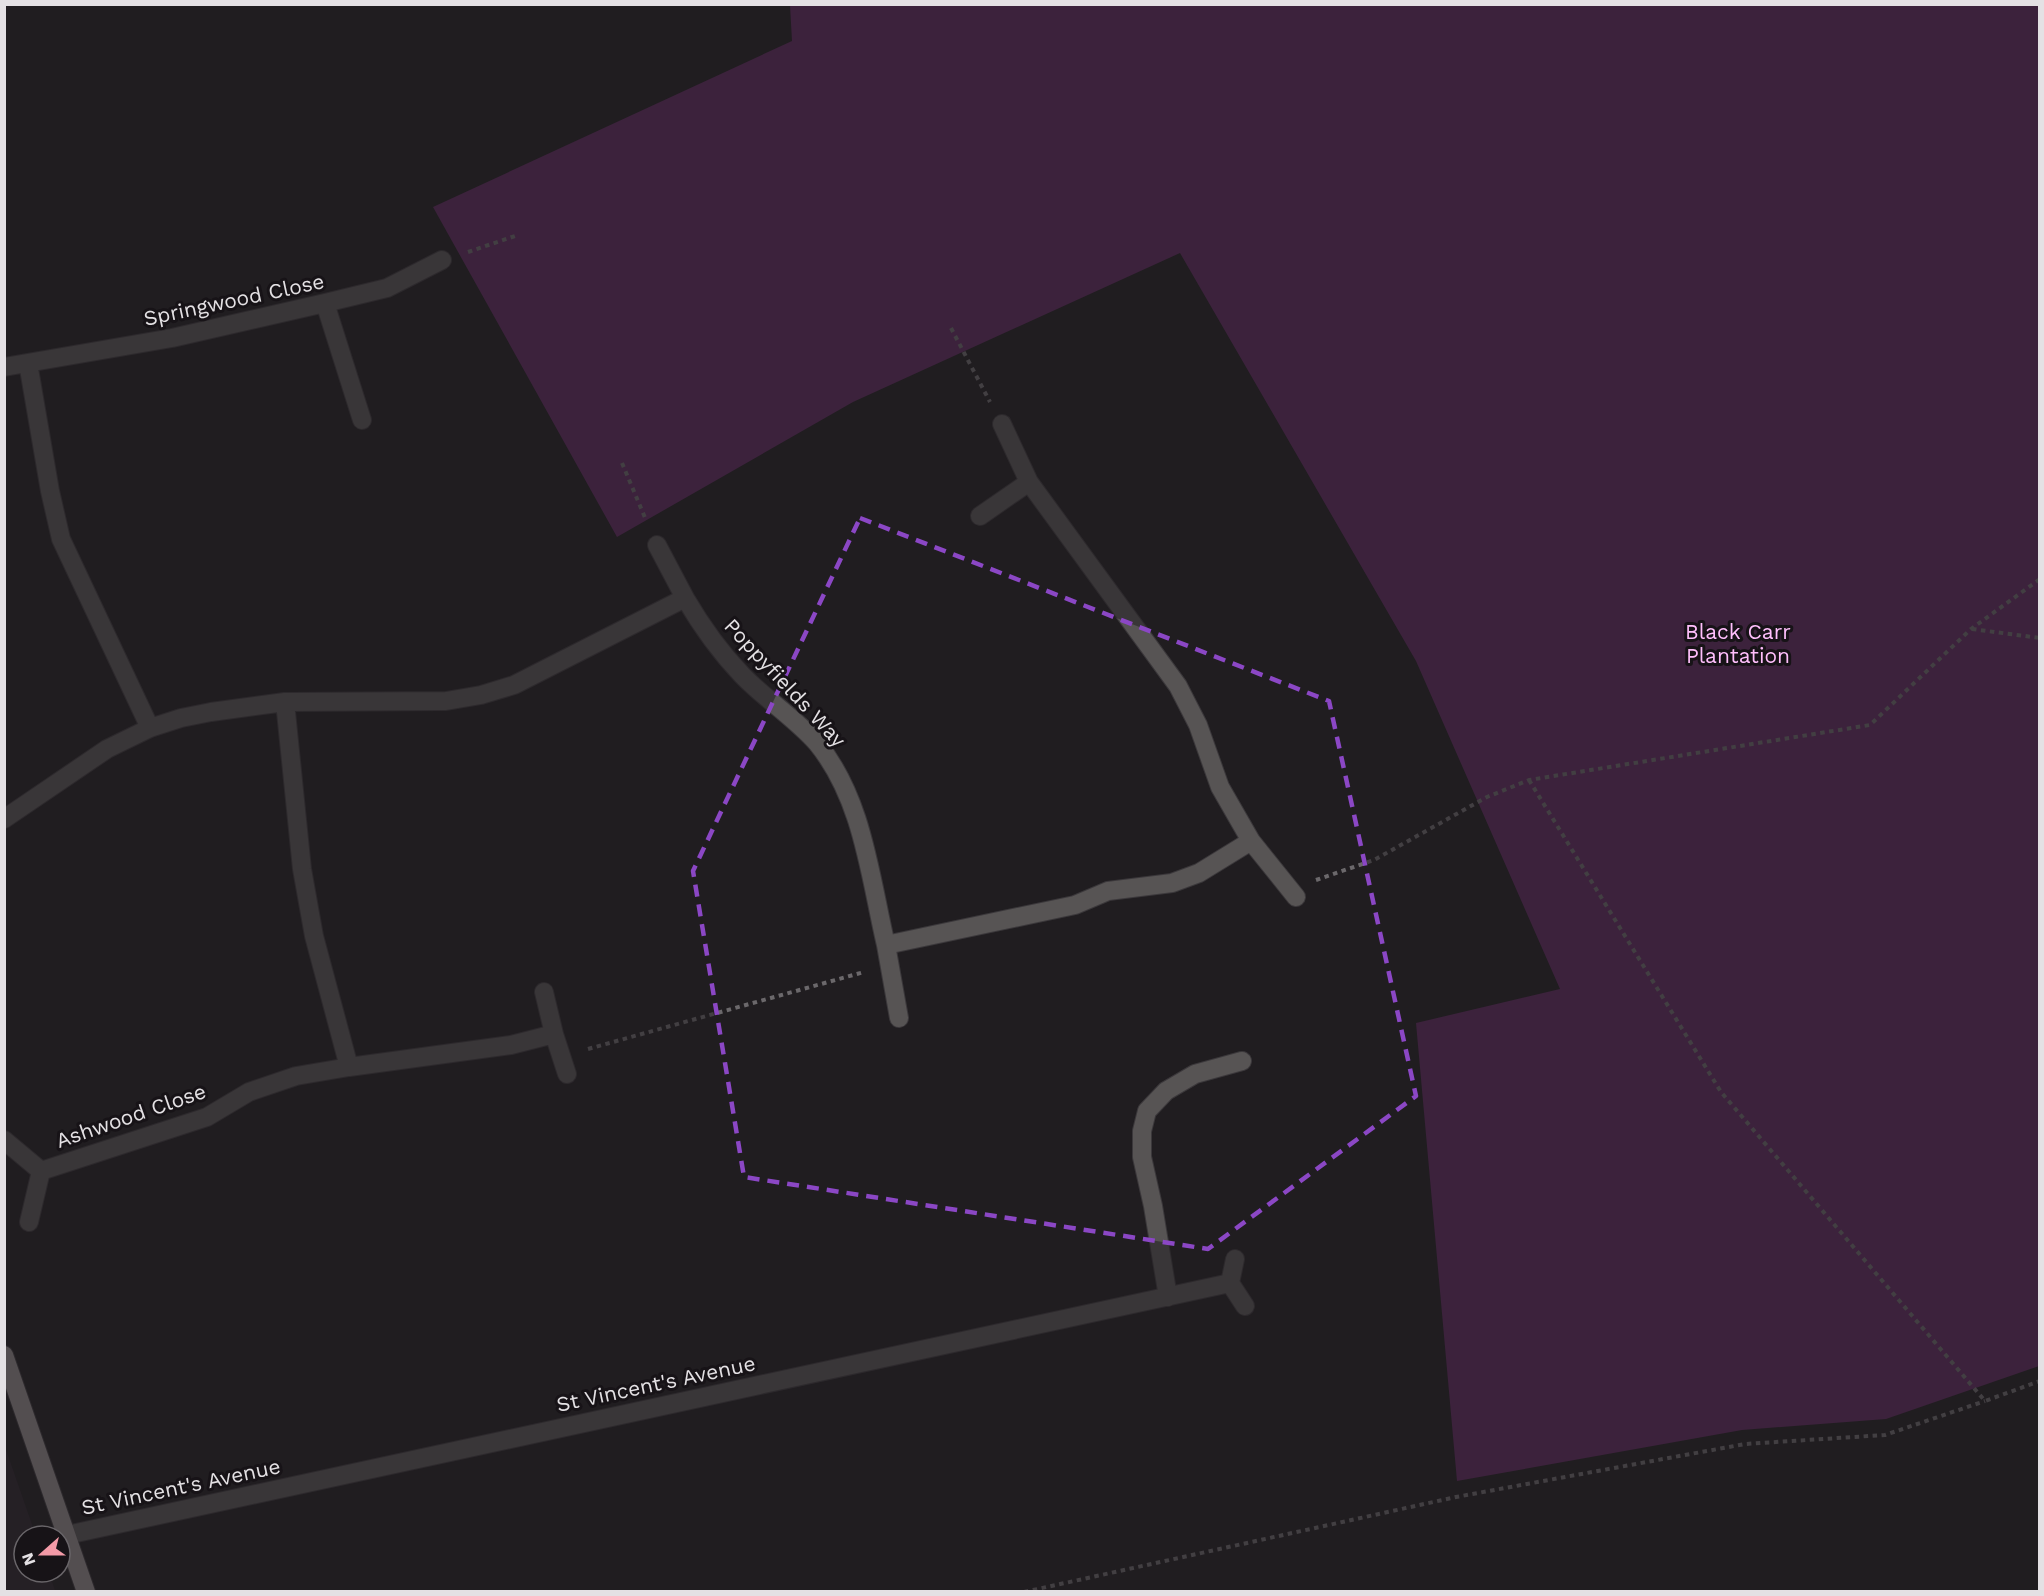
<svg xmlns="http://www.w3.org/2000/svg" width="2044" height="1596" viewBox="0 0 2044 1596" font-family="'Work Sans',sans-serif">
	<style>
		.built { fill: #2c242c }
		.green { fill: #5d295d }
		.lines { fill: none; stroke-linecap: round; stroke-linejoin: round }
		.minor-casing { stroke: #3b383b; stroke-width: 20 }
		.major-casing { stroke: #3b383b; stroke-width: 20 }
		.path { stroke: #6b686b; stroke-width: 4; stroke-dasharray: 4.5 4.5; stroke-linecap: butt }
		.minor { stroke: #575454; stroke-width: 18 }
		.major { stroke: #90898a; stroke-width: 18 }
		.marked { fill: none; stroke: #8b47c5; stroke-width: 4.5; stroke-dasharray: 12 8; stroke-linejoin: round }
		.labels { text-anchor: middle; stroke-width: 6; stroke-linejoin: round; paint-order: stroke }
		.street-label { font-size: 21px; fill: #e4e1e4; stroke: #171317 }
		.park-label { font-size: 21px; fill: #ffbffc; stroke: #171317 }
	</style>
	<rect width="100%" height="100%" fill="#201d20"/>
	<path class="built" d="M5,1447L36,1536H24V1572H49L55,1591H5Z"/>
	<path class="green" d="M790,5H2039V1366L1886,1419L1742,1430L1457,1481L1416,1023L1560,989L1416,661L1180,253L853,402L617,537L433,207L792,41Z"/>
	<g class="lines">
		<g class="minor-casing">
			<path id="minor" d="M325,303L362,420
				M28,363L50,491L61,539L150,728
				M4,367L172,338L325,303L387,288L442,260
				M980,516L1029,482
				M657,545L685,598
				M285,702L302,869L314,936L349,1067
				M4,819L107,749L150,728L181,718L211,712L285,702L446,701L481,695L514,685L685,598C702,627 718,650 742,675C765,699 795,718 817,743C863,799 870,877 886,945L1075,905L1108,891L1172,883L1199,873L1251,841L1220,787L1198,725L1178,686L1029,482L1002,424
				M1251,841L1296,897
				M886,945L899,1018
				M554,1034L567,1074
				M4,1140L41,1171L207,1117L249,1092L296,1076L349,1067L511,1045L554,1034L544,992
				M29,1222L41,1171
				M1230,1283L1245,1306
				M1168,1297L1153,1206L1142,1157V1131L1147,1111L1166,1091L1195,1074L1242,1061
				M67,1535L1230,1283L1235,1259"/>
		</g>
		<g class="major-casing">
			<path id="major" d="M4,1355L86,1592"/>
		</g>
		<path class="path" d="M468,252L518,235
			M951,328L990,402
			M622,463L646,520
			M1972,629L2040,638
			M1529,780L1721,1092L1985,1401L2040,1381
			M1316,880L1374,860L1487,797L1529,780L1870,725L1971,629L2040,579
			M588,1049L864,972
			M1024,1592L1456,1497L1745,1444L1885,1435L1985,1401"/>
		<use href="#minor" class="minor"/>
		<use href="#major" class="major"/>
	</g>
	<path d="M0 0H2044V1596H0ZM860,518L1329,701L1416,1096L1208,1249L744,1177L693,871Z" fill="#201d20" fill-opacity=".55" fill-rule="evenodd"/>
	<path class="marked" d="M860,518L1329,701L1416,1096L1208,1249L744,1177L693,871Z"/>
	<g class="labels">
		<g class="street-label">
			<text transform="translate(234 300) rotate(-12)" y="7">Springwood Close</text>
			<text transform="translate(785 683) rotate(47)" y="7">Poppyfields Way</text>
			<text transform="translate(131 1116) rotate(-19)" y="7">Ashwood Close</text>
			<text transform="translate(656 1384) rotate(-12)" y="7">St Vincent's Avenue</text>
			<text transform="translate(181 1487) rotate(-12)" y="7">St Vincent's Avenue</text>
		</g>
		<g class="park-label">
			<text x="1738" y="639">Black Carr<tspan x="1738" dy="24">Plantation</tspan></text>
		</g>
	</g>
	<rect width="2044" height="1596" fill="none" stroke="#e4e1e4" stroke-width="12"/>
	<g transform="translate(42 1554) rotate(249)"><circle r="28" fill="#171317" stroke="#696569" stroke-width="1.5"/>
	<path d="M0-4.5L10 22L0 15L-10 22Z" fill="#f39aa7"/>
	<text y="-9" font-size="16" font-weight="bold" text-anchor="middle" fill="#e4e1e4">N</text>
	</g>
</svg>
